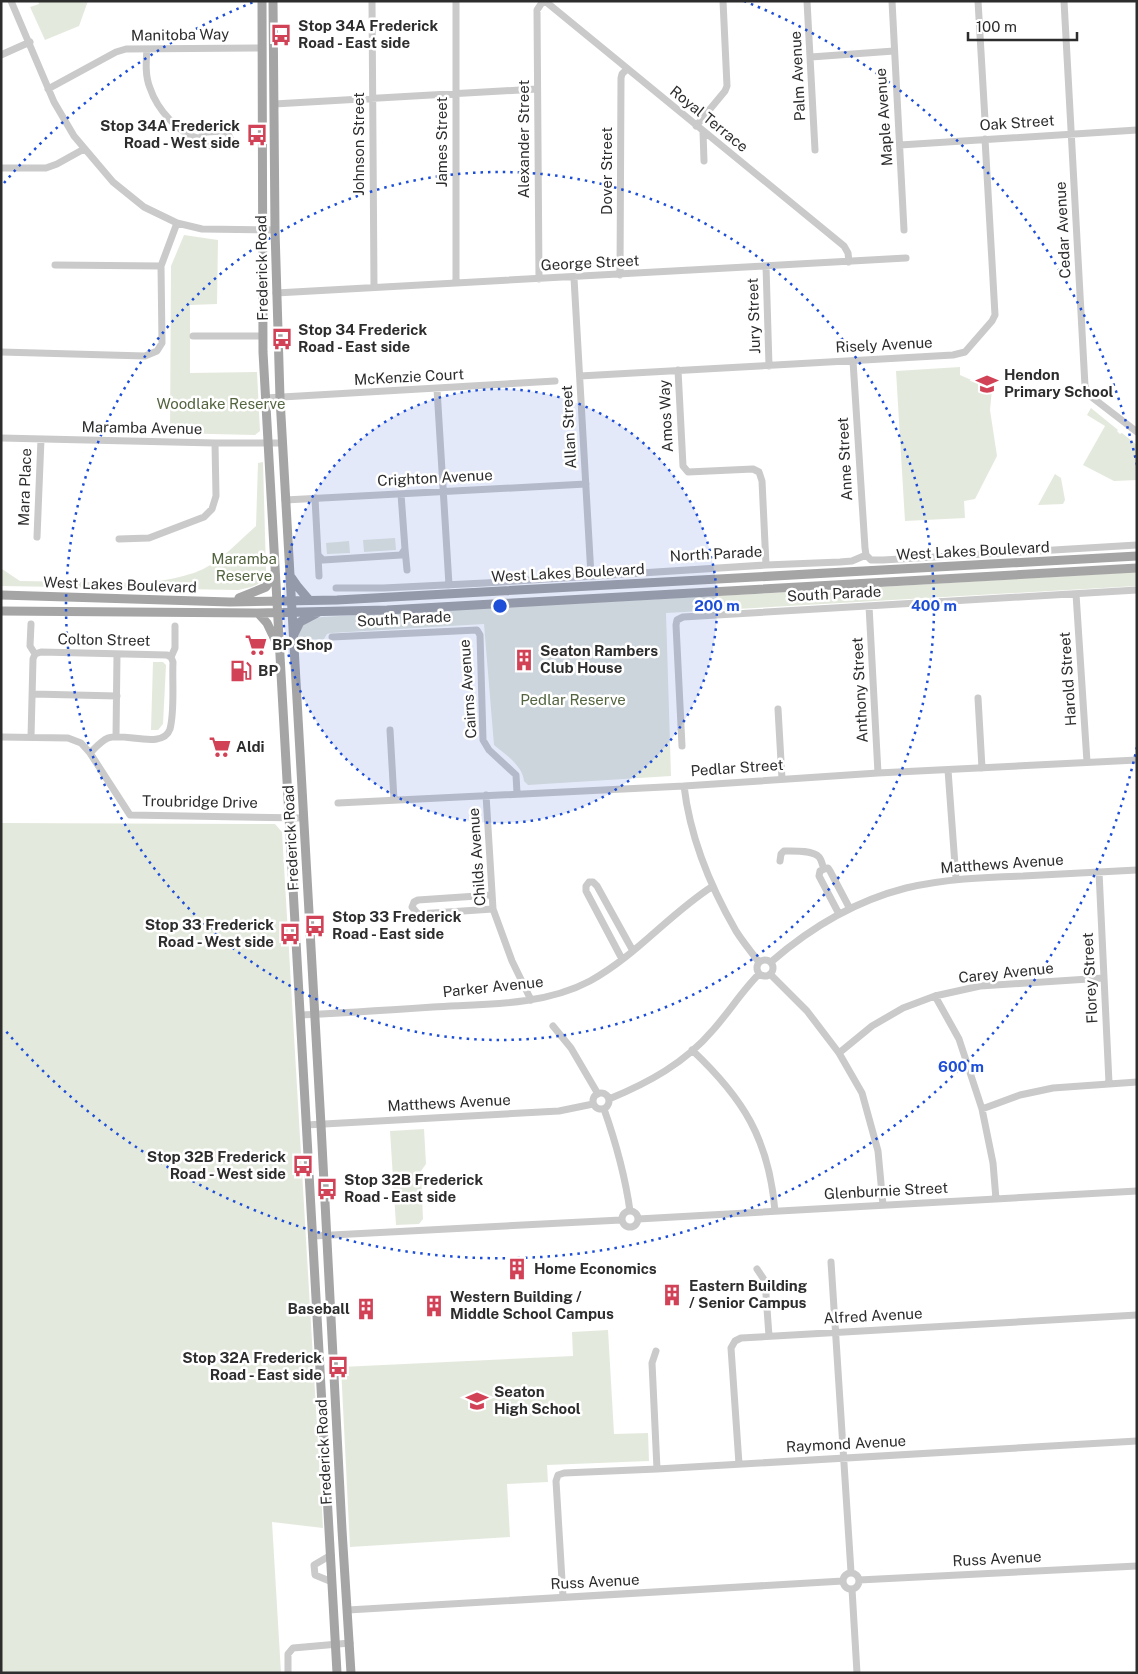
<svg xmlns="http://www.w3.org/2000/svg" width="1138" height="1674" viewBox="0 0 1138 1674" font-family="'Public Sans',sans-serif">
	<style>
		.green { fill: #e4e9dd }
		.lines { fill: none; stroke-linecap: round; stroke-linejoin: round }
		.minor { stroke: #cacaca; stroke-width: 7 }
		.major { stroke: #a5a5a5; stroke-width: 9 }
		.ring { fill: none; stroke: #1d4ed8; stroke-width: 2.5; stroke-dasharray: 2.5 5 }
		.labels { text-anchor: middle; stroke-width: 5; stroke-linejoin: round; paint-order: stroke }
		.poi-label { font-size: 15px; font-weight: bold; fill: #2d2d2d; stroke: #fff; text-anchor: start }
		.street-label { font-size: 15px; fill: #2d2d2d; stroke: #fff }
		.park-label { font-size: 15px; fill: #536440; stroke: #fff }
		.centre { fill: #1d4ed8; stroke: #fff; stroke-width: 2.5 }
		.ring-label { font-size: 15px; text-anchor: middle; font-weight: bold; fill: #1d4ed8; stroke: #fff; stroke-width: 5; stroke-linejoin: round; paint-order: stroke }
	</style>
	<rect width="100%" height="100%" fill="#fff"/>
	<path class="green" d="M38,1H88L79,26L45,40L30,7L39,4Z
		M184,235L218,240L217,304L190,305V373L257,372L260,431L255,435L170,433L171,266Z
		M960,367V375L992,389L990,410L997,456L975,499L964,501L965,518L905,521L896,371Z
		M1091,408L1118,430L1117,431L1120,434L1122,433L1137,445V480L1114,481L1083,465L1105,426L1087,415Z
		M263,462L266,571C264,585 251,588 238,590L1,586V566L2,569L20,581L145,583C162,581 191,576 205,568C224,558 240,540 256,526L258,463Z
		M1055,474L1061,478L1065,500L1063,504L1038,505Z
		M395,538L396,550L364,552L363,540Z
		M349,541L350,553L327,554L326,543Z
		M1137,572V586L666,613L671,776L528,785L524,781C523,766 505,754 494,745L484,624L331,633L327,634L324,639L296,640C301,624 306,620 322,617L828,590V593L844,592V589Z
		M153,662H163L166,665L163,724L158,730H151Z
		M1,823L275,824L282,832L323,1528L272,1522L281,1673H1Z
		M424,1129L426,1164L421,1171L423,1219L419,1224L396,1225L390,1131Z
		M608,1330L614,1434L648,1433L649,1461L547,1465L548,1482L507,1484L510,1537L350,1547L341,1367L573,1356L572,1332Z"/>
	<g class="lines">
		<path class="minor" d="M11,1L54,102L74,136L113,182L144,207L177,223L202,229L275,230
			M372,1L374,287
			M456,1V283
			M545,1L844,246L848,253L849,262
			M807,1L815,150
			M892,1L904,230
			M978,1L985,120
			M1064,1L1085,386L1089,395L1137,432
			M147,49C146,62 145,76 150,88C157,109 179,135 201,139C205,149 226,148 230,138L228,133L224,131L206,132L202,135L201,139
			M1,55L30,42
			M811,57L894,51
			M48,89L116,52L126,49L262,48
			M274,104L537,89
			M696,126L725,91L727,86L723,1
			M703,132L704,161
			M900,145L1137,130
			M1,168H46L57,164L84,149
			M55,265L161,266
			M766,266L769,366
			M620,275L621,78L622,74L627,69
			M574,278L591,576
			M539,279L537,10L543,1
			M276,293L906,258
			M193,336H263
			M1,352L145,356L157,351L162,343L161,266L177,223
			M853,361L865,548L866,555
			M678,370L683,466L688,472L753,469L759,472L762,481L766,565
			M580,376L953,355L965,352L992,321L995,315L985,139
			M437,389L449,585
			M265,398L555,381
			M1,438L215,443H282
			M315,498L318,555L323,560L401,555L405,549L401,494
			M285,500L586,484
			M37,537L41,439
			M119,539L149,538L204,517L212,509L216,496L215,443
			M405,549L407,570
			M866,555L871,560H883L1137,545
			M318,556L319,576
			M336,588H383L485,583L766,565L840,562L852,561L866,555
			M1076,594L1087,762
			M869,606L878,773
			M31,624L30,646L35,654L33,659L31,737
			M332,637L477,630L480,635L483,740L489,750L516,775L517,793
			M35,654L41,652L167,655L171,657
			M33,694L117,696
			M978,698L982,768
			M778,709L782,779
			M390,730L394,800
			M1,737L68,738L81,743L90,753L130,815L303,818
			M116,737L117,654
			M682,746L676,625L677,620L683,617L1137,590
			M90,753C95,748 101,741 108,738C124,732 163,750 170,729C175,710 172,682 173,662L171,657L175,648V626
			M948,770L956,879
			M684,786C690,837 710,886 736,931C743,942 751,952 759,962
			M486,795L493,909L512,961L531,1000
			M338,803L684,786L878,773L1137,760
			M780,861L781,854L784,851C793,851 813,850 819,857C822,860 822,865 824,869
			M1099,872L1109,1083
			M492,895L418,900L414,902L412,907L418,914L493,909
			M839,914L819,876L820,871L824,869L828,868L830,871L850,909
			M622,959L586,891V886L589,882H593L597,886L633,951
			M757 968a8 8 0 1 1 16 0a8 8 0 1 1-16 0Z
			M771,962C810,928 855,901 906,888C945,879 983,877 1023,876C1061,874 1099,872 1137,870
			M770,974L807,1011L839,1053L862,1093L878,1151L883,1205
			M935,996L959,1039L982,1109L993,1163L996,1199
			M300,1015C344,1013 389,1010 433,1007C485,1004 543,1006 590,981C636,956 669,914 713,886
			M553,1026L571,1048L598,1094
			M692,1050C743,1098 769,1139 775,1211
			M839,1053L872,1026L903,1008L935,996L980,986L1104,978
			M593 1101a8 8 0 1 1 16 0a8 8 0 1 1-16 0Z
			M609,1099C648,1083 685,1063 713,1030C729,1012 742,991 759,974
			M604,1109C616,1143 625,1175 630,1211
			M982,1109L1020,1095L1053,1088L1137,1082
			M306,1125L559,1111L593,1104
			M622 1219a8 8 0 1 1 16 0a8 8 0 1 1-16 0Z
			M638,1219L1137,1191
			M313,1236L621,1220
			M831,1262L851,1572
			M757,1269L765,1281L769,1336
			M656,1351L652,1363L657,1469
			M739,1464L731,1348L735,1341L741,1338L1137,1315
			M331,1555L314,1565L315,1575L332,1582
			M843 1581a8 8 0 1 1 16 0a8 8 0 1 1-16 0Z
			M859,1580L1137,1566
			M852,1589L857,1673
			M563,1597L556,1481L558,1475L564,1473L657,1469L1137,1441
			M348,1610L843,1581
			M288,1673V1654L293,1648L350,1643"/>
		<path class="major" d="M262,1L263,352L337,1673
			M273,1L275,230L280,398L321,1125L342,1530L351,1673
			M291,577L298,587L309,600
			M1,595L230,602L337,600L1137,556
			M239,598L266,587L275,572
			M1,611L258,613L387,610L1137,568
			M258,613L267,623L278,646
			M294,634L300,622L319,612"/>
	</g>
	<circle cx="500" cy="606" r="217" fill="#1d4ed8" fill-opacity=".12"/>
	<g class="ring">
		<circle cx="500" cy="606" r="217"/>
		<circle cx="500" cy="606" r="434"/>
		<path d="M1137 747A652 652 0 0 1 4 1029M4 183A652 652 0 0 1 256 1M744 1A652 652 0 0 1 1137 465"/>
	</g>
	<defs>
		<g id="bus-bare" transform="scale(1.725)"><path d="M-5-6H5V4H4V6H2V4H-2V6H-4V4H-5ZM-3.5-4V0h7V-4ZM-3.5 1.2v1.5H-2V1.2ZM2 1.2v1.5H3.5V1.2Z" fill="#d24257" stroke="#fff" stroke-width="2.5" paint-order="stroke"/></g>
		<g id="school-bare" transform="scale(1.725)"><path d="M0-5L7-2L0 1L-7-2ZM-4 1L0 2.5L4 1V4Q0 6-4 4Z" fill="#d24257" stroke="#fff" stroke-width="2.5" paint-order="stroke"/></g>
		<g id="supermarket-bare" transform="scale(1.725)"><path d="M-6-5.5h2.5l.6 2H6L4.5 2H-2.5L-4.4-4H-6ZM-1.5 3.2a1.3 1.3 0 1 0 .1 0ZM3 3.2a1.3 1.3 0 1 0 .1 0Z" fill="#d24257" stroke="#fff" stroke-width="2.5" paint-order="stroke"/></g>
		<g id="building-bare" transform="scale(1.725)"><path d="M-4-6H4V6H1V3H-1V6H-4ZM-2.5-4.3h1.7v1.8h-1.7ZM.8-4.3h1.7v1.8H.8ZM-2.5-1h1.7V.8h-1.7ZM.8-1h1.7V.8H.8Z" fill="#d24257" stroke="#fff" stroke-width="2.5" paint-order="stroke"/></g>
		<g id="fuel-bare" transform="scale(1.725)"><path d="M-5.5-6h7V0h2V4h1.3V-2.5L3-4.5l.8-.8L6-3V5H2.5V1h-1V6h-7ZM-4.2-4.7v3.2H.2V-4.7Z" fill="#d24257" stroke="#fff" stroke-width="2.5" paint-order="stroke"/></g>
	</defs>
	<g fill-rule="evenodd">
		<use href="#bus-bare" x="281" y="35"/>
		<use href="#bus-bare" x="257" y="135"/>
		<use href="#bus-bare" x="282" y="339"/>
		<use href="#school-bare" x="987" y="384"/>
		<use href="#supermarket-bare" x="256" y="645"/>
		<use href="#building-bare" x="524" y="660"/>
		<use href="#fuel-bare" x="241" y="671"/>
		<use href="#supermarket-bare" x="220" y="747"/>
		<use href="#bus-bare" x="315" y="926"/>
		<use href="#bus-bare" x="290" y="934"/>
		<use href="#bus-bare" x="303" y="1166"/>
		<use href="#bus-bare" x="327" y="1189"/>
		<use href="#building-bare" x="517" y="1269"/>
		<use href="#building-bare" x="672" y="1295"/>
		<use href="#building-bare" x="434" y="1306"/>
		<use href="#building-bare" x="366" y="1309"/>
		<use href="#bus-bare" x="338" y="1367"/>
		<use href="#school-bare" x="477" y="1401"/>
	</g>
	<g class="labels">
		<g class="poi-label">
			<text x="298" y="31">Stop 34A Frederick<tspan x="298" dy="17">Road - East side</tspan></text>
			<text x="240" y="131" text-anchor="end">Stop 34A Frederick<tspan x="240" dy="17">Road - West side</tspan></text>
			<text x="298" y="335">Stop 34 Frederick<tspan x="298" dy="17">Road - East side</tspan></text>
			<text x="1004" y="380">Hendon<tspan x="1004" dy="17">Primary School</tspan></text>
			<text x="272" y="650">BP Shop</text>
			<text x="540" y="656">Seaton Rambers<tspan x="540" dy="17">Club House</tspan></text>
			<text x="258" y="676">BP</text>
			<text x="236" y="752">Aldi</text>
			<text x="332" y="922">Stop 33 Frederick<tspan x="332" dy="17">Road - East side</tspan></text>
			<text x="274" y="930" text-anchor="end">Stop 33 Frederick<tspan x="274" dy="17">Road - West side</tspan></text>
			<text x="286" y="1162" text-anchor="end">Stop 32B Frederick<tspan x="286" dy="17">Road - West side</tspan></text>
			<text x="344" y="1185">Stop 32B Frederick<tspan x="344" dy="17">Road - East side</tspan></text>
			<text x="534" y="1274">Home Economics</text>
			<text x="689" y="1291">Eastern Building<tspan x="689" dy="17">/ Senior Campus</tspan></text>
			<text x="450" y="1302">Western Building /<tspan x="450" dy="17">Middle School Campus</tspan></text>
			<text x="350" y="1314" text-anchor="end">Baseball</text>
			<text x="322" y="1363" text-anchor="end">Stop 32A Frederick<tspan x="322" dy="17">Road - East side</tspan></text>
			<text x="494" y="1397">Seaton<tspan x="494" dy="17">High School</tspan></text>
		</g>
		<g class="street-label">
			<text transform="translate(180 35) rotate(-1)" y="5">Manitoba Way</text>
			<text transform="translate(798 76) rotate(-93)" y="5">Palm Avenue</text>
			<text transform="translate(884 117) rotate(-94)" y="5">Maple Avenue</text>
			<text transform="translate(709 119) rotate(39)" y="5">Royal Terrace</text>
			<text transform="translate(1017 123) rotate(-4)" y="5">Oak Street</text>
			<text transform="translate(524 139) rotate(-90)" y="5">Alexander Street</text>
			<text transform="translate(442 142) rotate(-90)" y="5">James Street</text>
			<text transform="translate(359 144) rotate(-90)" y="5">Johnson Street</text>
			<text transform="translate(607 171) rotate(-90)" y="5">Dover Street</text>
			<text transform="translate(1063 230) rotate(-93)" y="5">Cedar Avenue</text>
			<text transform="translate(590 263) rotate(-3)" y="5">George Street</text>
			<text transform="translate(262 268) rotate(-91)" y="5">Frederick Road</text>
			<text transform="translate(754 316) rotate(-92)" y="5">Jury Street</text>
			<text transform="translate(884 345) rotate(-3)" y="5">Risely Avenue</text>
			<text transform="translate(409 377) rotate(-3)" y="5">McKenzie Court</text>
			<text transform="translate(666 416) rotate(-93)" y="5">Amos Way</text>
			<text transform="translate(569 427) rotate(-93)" y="5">Allan Street</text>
			<text transform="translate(142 428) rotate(1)" y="5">Maramba Avenue</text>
			<text transform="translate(845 459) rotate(-93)" y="5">Anne Street</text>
			<text transform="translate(435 478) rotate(-3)" y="5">Crighton Avenue</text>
			<text transform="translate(25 487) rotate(-88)" y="5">Mara Place</text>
			<text transform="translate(973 551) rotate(-3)" y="5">West Lakes Boulevard</text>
			<text transform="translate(716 554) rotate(-3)" y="5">North Parade</text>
			<text transform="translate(568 573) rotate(-3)" y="5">West Lakes Boulevard</text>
			<text transform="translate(120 585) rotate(2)" y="5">West Lakes Boulevard</text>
			<text transform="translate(834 594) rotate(-3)" y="5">South Parade</text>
			<text transform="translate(404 619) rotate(-3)" y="5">South Parade</text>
			<text transform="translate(104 640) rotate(1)" y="5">Colton Street</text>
			<text transform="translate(1068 679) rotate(-94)" y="5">Harold Street</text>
			<text transform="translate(468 689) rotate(-94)" y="5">Cairns Avenue</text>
			<text transform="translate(860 690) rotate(-93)" y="5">Anthony Street</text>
			<text transform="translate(737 768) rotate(-4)" y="5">Pedlar Street</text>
			<text transform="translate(200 802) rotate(1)" y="5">Troubridge Drive</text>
			<text transform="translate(291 838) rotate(-93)" y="5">Frederick Road</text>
			<text transform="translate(477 857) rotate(-94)" y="5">Childs Avenue</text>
			<text transform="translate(1002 864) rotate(-4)" y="5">Matthews Avenue</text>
			<text transform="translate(1006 973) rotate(-6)" y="5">Carey Avenue</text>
			<text transform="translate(1090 978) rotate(-93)" y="5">Florey Street</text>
			<text transform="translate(493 987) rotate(-6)" y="5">Parker Avenue</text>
			<text transform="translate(449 1103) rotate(-3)" y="5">Matthews Avenue</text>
			<text transform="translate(886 1191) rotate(-3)" y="5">Glenburnie Street</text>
			<text transform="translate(873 1316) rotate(-3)" y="5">Alfred Avenue</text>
			<text transform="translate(846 1444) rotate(-3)" y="5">Raymond Avenue</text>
			<text transform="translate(324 1452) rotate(-93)" y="5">Frederick Road</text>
			<text transform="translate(997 1559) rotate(-3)" y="5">Russ Avenue</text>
			<text transform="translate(595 1582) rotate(-3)" y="5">Russ Avenue</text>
		</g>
		<g class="park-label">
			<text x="221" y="409">Woodlake Reserve</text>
			<text x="244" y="564">Maramba<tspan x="244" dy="17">Reserve</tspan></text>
			<text x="573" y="705">Pedlar Reserve</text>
		</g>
	</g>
	<circle cx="500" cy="606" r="8" class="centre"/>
	<g class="ring-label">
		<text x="717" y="611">200 m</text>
		<text x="934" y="611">400 m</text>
		<text x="961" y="1072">600 m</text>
	</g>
	<rect width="1138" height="1674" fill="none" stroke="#2d2d2d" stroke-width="5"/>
	<path d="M968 32v8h109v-8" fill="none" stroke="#2d2d2d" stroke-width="2.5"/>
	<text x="976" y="32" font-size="15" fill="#2d2d2d" stroke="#ffffff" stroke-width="4" paint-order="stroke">100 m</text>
</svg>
